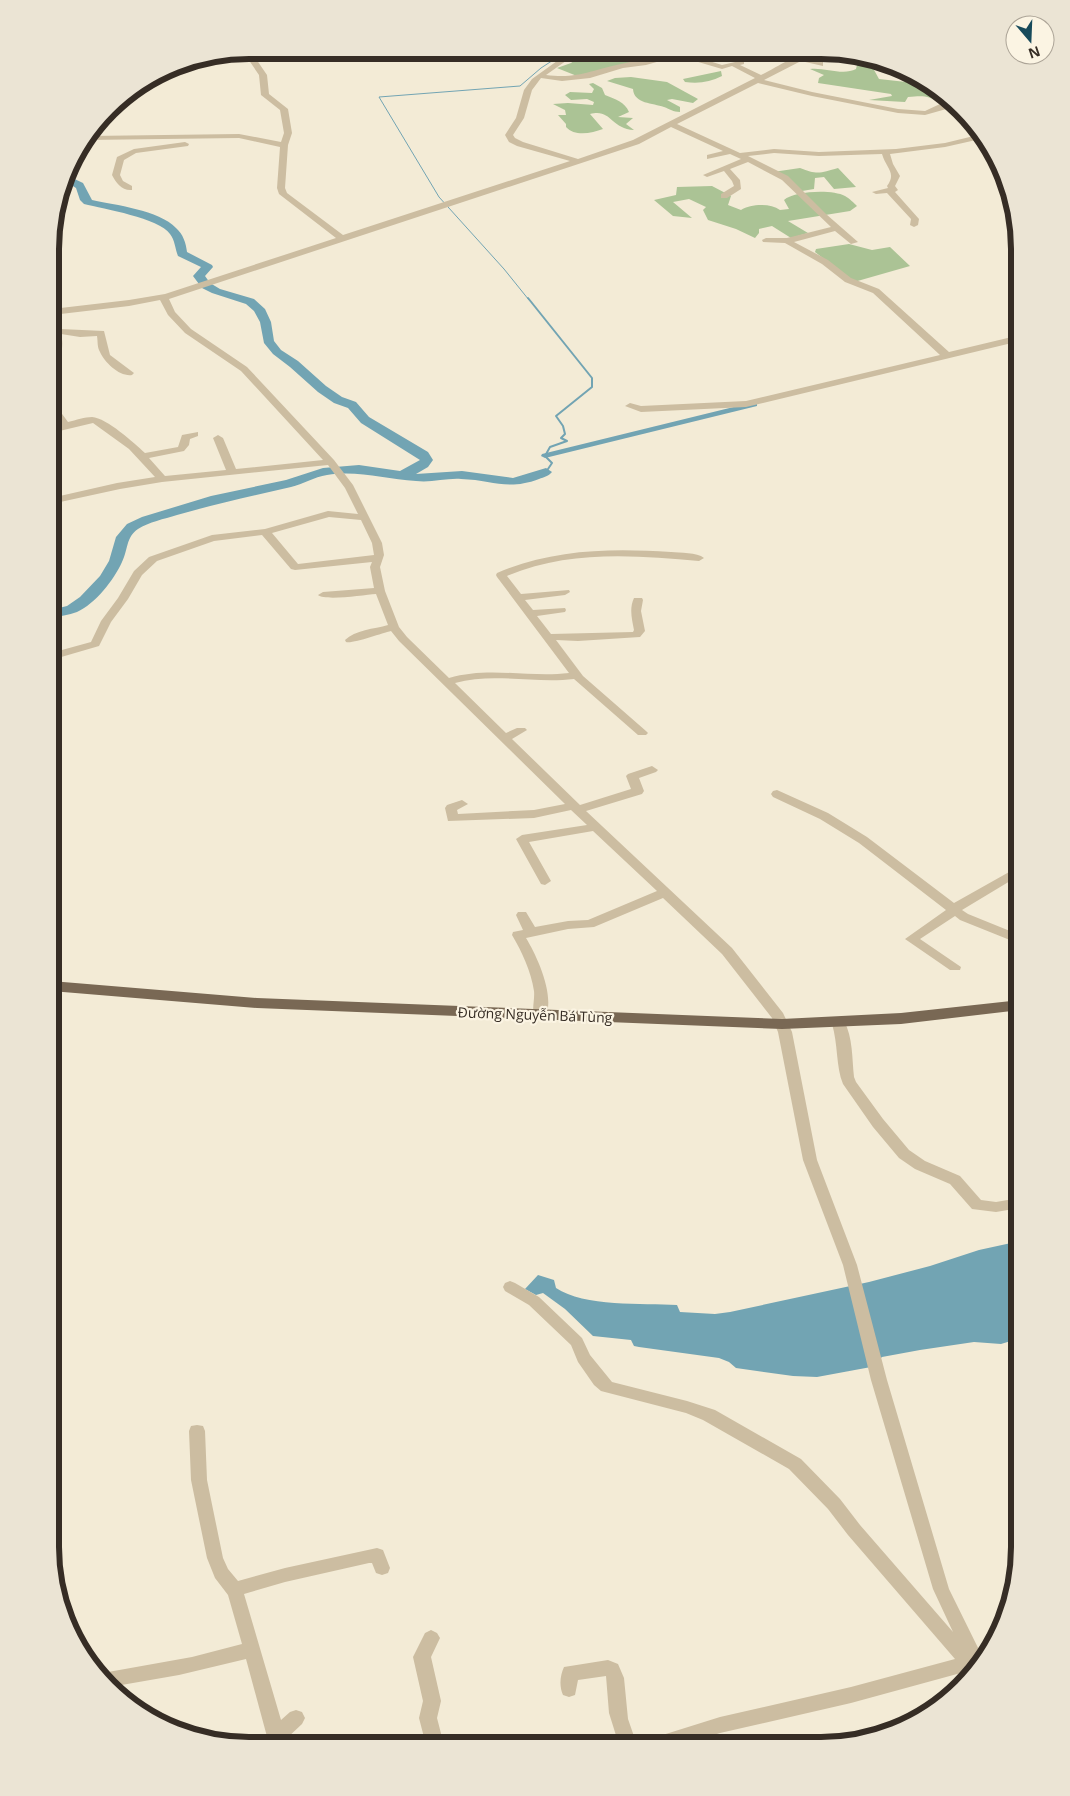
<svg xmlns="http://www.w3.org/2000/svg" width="1070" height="1796" viewBox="0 0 1070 1796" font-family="'Open Sans',sans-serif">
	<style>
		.green { fill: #abc395 }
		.water { fill: #72a4b3 }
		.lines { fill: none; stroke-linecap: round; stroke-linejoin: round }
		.stream-far1 { stroke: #72a4b3; stroke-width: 1 }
		.stream { stroke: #72a4b3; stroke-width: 2 }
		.canal { fill: #72a4b3; fill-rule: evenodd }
		.river { fill: #72a4b3; fill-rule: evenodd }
		.minor { fill: #ccbda1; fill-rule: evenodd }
		.major { fill: #796854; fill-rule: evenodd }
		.labels { text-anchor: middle; stroke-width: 4.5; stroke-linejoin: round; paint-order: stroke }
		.street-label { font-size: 14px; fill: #362d25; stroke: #fbf4e3 }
		.rim { fill: none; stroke: #362d25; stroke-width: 6 }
	</style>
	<rect width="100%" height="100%" fill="#f3ebd6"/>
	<path class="green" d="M620,51H634V54L649,60L577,76L557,68L571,63L579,57Z
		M819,52H847L851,53L846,55L868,59L879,79L915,83L913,78L903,74L913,75L928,83L936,93L951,101L941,104C928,95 923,96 908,97L905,102L869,100L892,96L891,94L818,83L819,78L824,75L810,69C824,67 843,76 856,69L857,65Z
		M721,71L722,76C710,82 699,84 685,82L683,79Z
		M631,77L667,82L698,99L693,103L672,99L667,100L680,107V112C673,112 670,109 664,107C653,103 634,104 633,89L607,81L615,78Z
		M593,83L602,88L605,95C615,99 625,102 629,112L618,117L633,118L626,124L634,130C610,128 611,108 590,114L603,129C592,133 575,137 566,127V124L558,115H566L565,110L553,104L568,103L593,105L594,102L587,99L571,100L565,95L570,92L592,93L594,89L589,84Z
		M800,168C817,175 821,173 838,168L856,187L834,189L824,177L815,178L814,189L802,191L773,172Z
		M712,186L731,196L728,205L741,210C751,204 770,203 780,210L789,209L784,200C794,191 832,189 845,196C849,198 854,203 857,206L850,211L788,221L808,233L791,238L772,226L759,229V233L755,238L736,229L708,220L703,210L706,207L689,199L673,202L692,218L673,216L654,200L676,195L677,187Z
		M849,244L872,250L890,247L910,266L854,282L815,252L816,249Z"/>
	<path class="water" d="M1020,1241V1338L1001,1344L974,1342L920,1350L882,1357L871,1367L817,1377L793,1376L736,1368L729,1362L719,1358L639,1347L634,1346L631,1340L593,1336L565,1309L543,1293L536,1295L525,1289L538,1275L554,1280L556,1288C584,1307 643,1303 677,1305L680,1312L715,1314L730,1312L869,1282L930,1266L979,1250Z"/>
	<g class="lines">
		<path class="stream-far1" d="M529,300L504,269L439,197L379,97L520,86L541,68L567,51"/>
		<path class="stream" d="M528,298L592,378V387L556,416L563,426L565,434L561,438L567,441L550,447L545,456L552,463L546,472"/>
		<path class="canal" d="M754,402H757V406L545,458L541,456L542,454Z"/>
		<path class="river" d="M66,175L83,183L92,200C115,205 159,210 176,228C183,234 186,243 187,252L212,265L213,267L205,276L210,283L220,289L254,299L265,309L271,322L274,341L281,350L298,361L326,386L342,397L356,402L369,417L428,452L433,460L428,467L416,474L462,471L513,478L546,468L552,472C549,476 544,477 539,479C507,491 493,480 461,479C446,478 431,483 416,481C386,479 357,470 327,475C314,477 303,484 291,487C253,496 215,504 177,515C164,519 149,522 138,529C126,537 128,550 122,562C114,580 95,604 77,612C69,615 59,616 51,618V610L67,606L80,597L100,576L109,561L116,537L127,524L142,517L211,496L286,480L323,468L359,465L400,471L420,460L361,423L348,408L334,403L318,392L290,367L273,354L264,343L260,322L254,311L246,304L212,293L202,288L193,276L201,267L178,256C175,249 175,240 170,234C159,218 104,209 84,204L80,200L76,188L65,181Z"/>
		<path class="minor" d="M253,50L252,53L267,75L269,94L288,109L292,133L288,145L285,188L287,193L343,235L570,161L517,146L509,142L505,135L516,118L524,90L532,79L571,51H580L546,75C579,79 591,70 621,64C638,60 654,58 671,54L669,51H677L722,65L744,60V64L740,65L761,75C778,67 798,52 816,52L807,58L823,62V66L801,61L764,80L812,92L898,109L925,111L940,104L953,102L957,106L925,115L898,113L812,96L758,83L677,124L740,153L774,149L819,152L896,149L945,143L982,134L985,138L945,147L890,154L893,164L900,176L895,186L898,190L895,192L919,219L918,225L914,227L910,225L911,219L887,193L876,194L872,192L888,188L887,186C897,173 886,168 882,154L819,156L774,153L748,156L788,176L826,214L858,242L851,244L835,231L794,242L828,260L851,278L879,289L949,352L1020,335V341L746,407L641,412L625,406L630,403L641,406L746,401L940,355L873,293L845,282L822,264L785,243L763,242L762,240L766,238H787L831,227L782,180L748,162L730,169L740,180L741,189L727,198H721V194L734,186L732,181L724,171L707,177L703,175L741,159L730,154L707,159V155L723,151L671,127L639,144L169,299L175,312L191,329L247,367L334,460L353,485L382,543L384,555L380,567L385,591L399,627L407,637L449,678C489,666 529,678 569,673L497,577L496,575L497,573C553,549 611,548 671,552C680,553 697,552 704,558L699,561C634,555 568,550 507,576L521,594L569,590L570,592L565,595L525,600L533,610L565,608L566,610L565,612L537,616L551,634L633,632L634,630C632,619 629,609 634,598H642L643,600L641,611L645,631L640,637L578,641L556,640L583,676L646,731L648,733L646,735H638L574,679C534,684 494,672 455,683L506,733L517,728H525L527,730L512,739L580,805L631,789L626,776L628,774L652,766L658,770L656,772L639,778L644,791L642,794L586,811L732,948L783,1013L792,1032L817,1160L857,1265L887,1380L949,1589L984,1660L973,1674L971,1670L968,1671L851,1703L720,1733L680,1746H644L647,1740L653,1738L720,1717L851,1687L955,1659L848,1535L828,1509L789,1469L703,1420L686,1413L601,1391L594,1385L578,1362L571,1345L529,1305L505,1291L503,1287L505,1283L510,1281L515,1283L539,1297L582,1338L590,1355L612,1382L687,1401L715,1410L801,1459L840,1499L860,1525L953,1632L933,1589L871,1380L843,1265L803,1160L778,1032L772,1018L722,954L663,898L594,927L568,929L526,938C537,956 556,997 545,1018H535C531,1010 535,1000 534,991C531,971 522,952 512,935L513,932L523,930L516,915L518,912H526L535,927L568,921L588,920L657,891L593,831L529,842L551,881L545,885L541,884L516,839L522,835L587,825L571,810L534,818L448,821L445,808L447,805L462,800L468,804L457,810L458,814L534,810L565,804L399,641L391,631C382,633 353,644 346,642L345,640C355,630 374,629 388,625L376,594C364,595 325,601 318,595L323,592L374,588L370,567L372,562L295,570L291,569L262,535L214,541L157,561L142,575L128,599L111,622L99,646L51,660V653L91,642L101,621L118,598L134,571L149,557L212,535L265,529L328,511L358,514L345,488L328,465L162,482L120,489L51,504V498L117,483L155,477L129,449L93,423L51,433V427L61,425L51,412V402L54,403L68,422C76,420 85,417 92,417C107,418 134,443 145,453L178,447L182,435L198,432V436L190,439L189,445L184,451L149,458L165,476L226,470L213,438L218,435L223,438L236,469L323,460L241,371L185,333L168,315L160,300L129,306L52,315V309L129,300L165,294L336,238L279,194L277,188L280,147L239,138L87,140L90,136L239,134L281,142L284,133L280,110L261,95L259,75L244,53L245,51ZM678,56L722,69L732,66L755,78L633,140L578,159L523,142L515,138L513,135L524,118L532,90L541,78L562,81L590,78L623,68L646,65ZM329,517L361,520L372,543L374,555L298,564L272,533Z
			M185,142L189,144L188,146L136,153L124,160L120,175L123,181L132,186V190C122,191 116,183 112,175L117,157L134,149Z
			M52,318L55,319L60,329L104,331L110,355L134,373L132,375C120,377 105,363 100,352C97,347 98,342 97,336L80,337L61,334C64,345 62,361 51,367L54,343Z
			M777,790L828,813L867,837L954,903L1020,866V875L962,910L968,914L1020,935V944L960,920L955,916L920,939L961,967L960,970H950L905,939L946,910L859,843L820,819L773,797L771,794L773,791Z
			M839,1019L844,1021C853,1037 852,1059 854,1077L856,1082L883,1119L909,1150L925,1161L960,1176L981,1200L996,1202L1020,1198V1208L996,1212L972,1209L950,1184L915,1169L899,1158L873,1127L843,1084C836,1068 838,1043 832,1024L834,1021Z
			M197,1425L203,1426L205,1431L207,1480L223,1558L228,1569L238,1581L285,1568L377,1548L383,1550L390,1568L388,1573L382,1575L376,1573L372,1563H369L285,1582L244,1594L281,1720L290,1712L296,1710L302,1712L305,1718L302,1724L286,1739L287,1745L269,1744L246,1659L179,1675L110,1687L97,1674L192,1657L242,1644L228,1595L215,1578L207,1558L191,1480L189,1431L191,1426Z
			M431,1630L437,1633L440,1638L431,1657L441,1701L437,1718L444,1745H426L419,1718L423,1701L413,1657L425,1633Z
			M608,1660L618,1664L624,1678L628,1719L637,1745H619L609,1713L606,1676L578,1680L575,1695L569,1697L563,1695C559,1686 560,1676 564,1667Z"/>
		<path class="major" d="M51,981L257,998L782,1019L901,1013L1020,1000V1010L901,1024L782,1029L257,1008L51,991Z"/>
	</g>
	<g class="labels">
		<g class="street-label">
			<text transform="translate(535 1015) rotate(2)" y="5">Đường Nguyễn Bá Tùng</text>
		</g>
	</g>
	<path d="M0 0H1070V1796H0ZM249 59H821A190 190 0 0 1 1011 249V1547A190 190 0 0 1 821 1737H249A190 190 0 0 1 59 1547V249A190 190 0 0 1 249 59Z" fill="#ebe4d4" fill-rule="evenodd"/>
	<path class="rim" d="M249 59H821A190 190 0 0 1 1011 249V1547A190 190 0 0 1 821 1737H249A190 190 0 0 1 59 1547V249A190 190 0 0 1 249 59Z"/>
	<g transform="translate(1030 40) rotate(161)"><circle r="24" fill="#fbf4e3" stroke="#aca497"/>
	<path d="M0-4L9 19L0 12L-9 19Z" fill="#174a5b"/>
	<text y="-8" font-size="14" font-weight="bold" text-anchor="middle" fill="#362d25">N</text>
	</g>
</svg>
